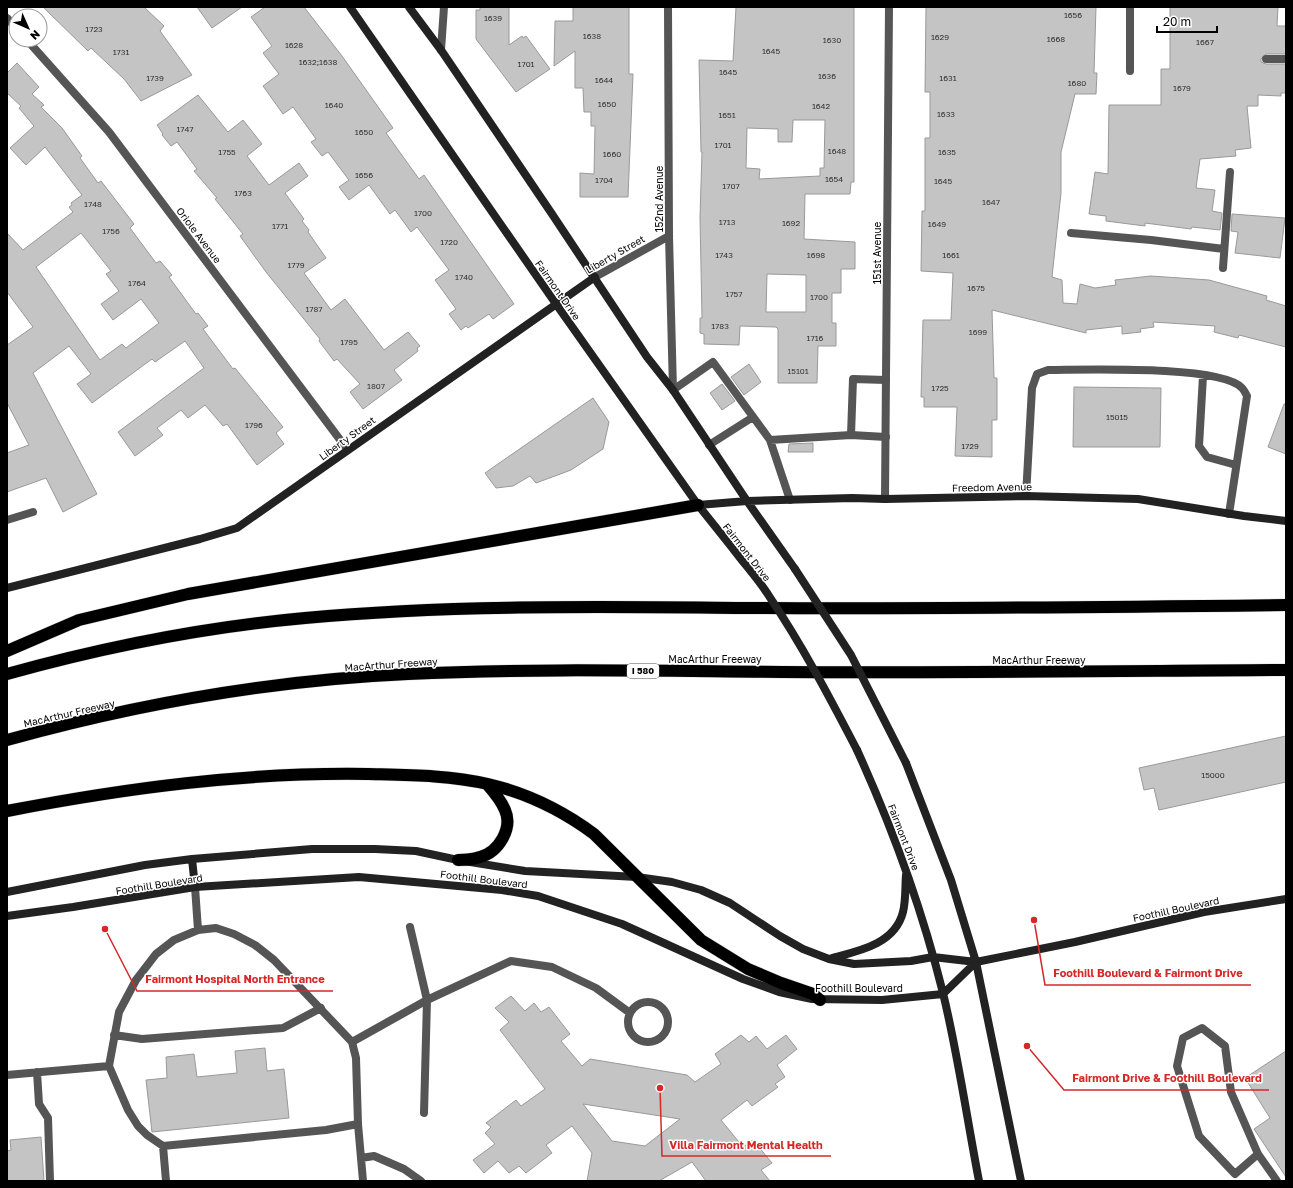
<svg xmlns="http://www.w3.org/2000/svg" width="1293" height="1188" viewBox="0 0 1293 1188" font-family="'Golos Text',sans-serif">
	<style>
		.building { fill: #c4c4c4; stroke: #999; fill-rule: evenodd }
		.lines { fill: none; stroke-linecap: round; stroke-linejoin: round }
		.highway-casing { stroke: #dbdbdb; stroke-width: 13 }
		.lane { stroke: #555; stroke-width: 8 }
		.street { stroke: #555; stroke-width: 8 }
		.secondary { stroke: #222; stroke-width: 8 }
		.highway { stroke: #000; stroke-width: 12 }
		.secondary-bridge { stroke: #222; stroke-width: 8 }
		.labels { text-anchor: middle; stroke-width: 3; stroke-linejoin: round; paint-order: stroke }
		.number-label { font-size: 8px; fill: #313131 }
		.shield { fill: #fff; stroke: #4c4c4c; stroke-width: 1 }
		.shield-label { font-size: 9px; font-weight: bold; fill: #000 }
		.street-label { font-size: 10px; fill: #000; stroke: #fff }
		.leader { fill: none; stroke: #d62828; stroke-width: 1.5 }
		.callout-dot { fill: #d62828; stroke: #fff; stroke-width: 1.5 }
		.callout-label { font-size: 11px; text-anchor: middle; font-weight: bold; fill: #d62828; stroke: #fff; stroke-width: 3; stroke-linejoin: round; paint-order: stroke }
	</style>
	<rect width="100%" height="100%" fill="#fff"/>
	<path class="building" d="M43,7H144L164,26L160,31L192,75L141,101L124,79L91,48L88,51Z
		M197,7H242L212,28Z
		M265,7H304L342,56L393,128L386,133L419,179L424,175L514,304L493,319L489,314L468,328L466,326L461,330L449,314L456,309L435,280L449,270L417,227L411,232L395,210L390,214L369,185L349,200L339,187L349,180L328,152L322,156L311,142L316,139L293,107L283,114L263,86L279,74L263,53L272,46L251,17Z
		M480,7H509V45L522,36L523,38L526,36L550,69L516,92L476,39V10H480Z
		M573,7H629V74H633L628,197H580V173L594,174L595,126H591V112H584L583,88H575V51L554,66L555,21H573Z
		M736,7H854V182H851L850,194H805L804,239L855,242V269H841V293H832V323H836V346H818L817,383H778V329L776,327L740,326L739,345L704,344V334L700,333V318H702L700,217L702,152H701L699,60L733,61ZM793,120H825L824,168H820V176L759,179L760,169L746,168L747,128L778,129V142H792ZM767,274L806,275V312H766Z
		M926,7H1096L1094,73H1097L1096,94H1075L1061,152V193L1052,277L1062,280L1063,303L1077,304L1080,284L1095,288L1116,285L1115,280L1151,276L1209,280L1267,296L1266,300L1286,306V347L1239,335L1238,338L1214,332L1215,326L1153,322L1154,327L1140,329L1141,332L1122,334V326L1086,330V333L992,310L994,378H997V420H992V457L955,456L957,407H924V397H921L923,320H951L953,273L921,271L922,211H925V138H930V92H925Z
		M1170,7H1278L1277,26H1286V54H1266L1261,59V62L1266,64H1286V93H1281V96L1258,95V106H1247L1251,148L1235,150L1236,156L1200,159L1196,188L1215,190L1212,211L1222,213L1220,230L1192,227L1191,229L1145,223V226L1106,221V216L1089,214L1095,172L1108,174L1109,105H1161V69H1170Z
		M17,63L39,87L32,94L44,105L41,107L62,128L82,156L80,158L98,183L101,181L134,224L130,228L156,263L160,261L172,275L169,277L196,314L198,313L208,326L203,329L233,369L235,368L283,427L276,433L284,444L257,465L227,424L223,426L205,405L188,418L181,410L157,428L163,435L135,456L118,432L204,368L185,341L155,362L152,359L92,403L77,384L91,374L69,346L33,373L97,494L63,512L46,478L7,492V453L29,445L7,403V345L33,327L7,292V233L23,250L73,212L69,207L72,205L71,203L82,195L45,147L26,165L10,148L34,126L19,108L21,106L7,93V73ZM81,233L111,271L106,274L119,291L101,304L113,320L141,299L159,323L126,348L122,344L100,360L36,267Z
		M198,95L228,132L243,120L262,144L247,156L269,185L299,163L308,176L285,193L304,219L302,221L309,230L308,232L326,258L304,273L331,310L345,299L384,350L408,332L420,346L417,348L418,351L394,370L402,380L363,409L350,392L360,384L337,359L334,361L319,341L320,339L266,272L240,236L243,234L215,199L217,198L194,171L197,169L177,142L171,146L162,135L163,134L157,125Z
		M1232,214L1285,218L1280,258L1235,253L1238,232L1231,231Z
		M749,364L761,382L744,395L731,377Z
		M722,384L735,401L722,410L710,393Z
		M1074,387L1161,388L1160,447H1073Z
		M593,398L609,422L603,449L571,470L536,483L530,476L513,486L496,488L485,473Z
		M1284,404H1286V454L1268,447Z
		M813,443V452H788L789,444Z
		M1286,736V782L1159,810L1154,788L1144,790L1139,768Z
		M511,996L525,1011L534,1003L541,1012L549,1007L570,1034L561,1041L582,1066L590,1059L687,1075L695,1082L721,1064L715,1054L741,1035L749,1042L756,1036L767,1049L786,1035L797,1049L777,1065L785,1077L775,1084L778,1087L752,1106L747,1100L721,1120L743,1147L753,1140L772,1163L761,1170L770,1181H706L692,1162L659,1181H587L592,1153L572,1126L546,1145L552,1153L526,1173L519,1166L509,1173L498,1161L484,1173L473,1160L495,1144L485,1133L491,1127L486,1123L516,1100L521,1106L545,1089L500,1030L509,1022L495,1008ZM583,1104L680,1119L645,1146L612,1141Z
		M265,1048L267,1071L284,1069L289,1118L152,1132L146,1080L167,1078L166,1057L194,1054L197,1077L237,1073L235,1051Z
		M1286,1051V1177L1254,1129L1270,1118L1245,1078Z
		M41,1137L44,1181H7V1151L11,1150L10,1140Z"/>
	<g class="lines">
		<g class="highway-casing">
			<path id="highway" d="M7,651L79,620L188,594L698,505
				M7,674C104,647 205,627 305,618C457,604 610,607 763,608C937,609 1112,607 1286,605
				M7,740C137,704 273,680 408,674C532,668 657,671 782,672C950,673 1118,671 1286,670
				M7,811C126,788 246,772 368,774C408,775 449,775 488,784C526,793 563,811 594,834L701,940L748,969L781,983L813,994L820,1000
				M458,860C465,860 474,859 480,857C499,852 513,828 505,810C501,800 494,792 487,784"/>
		</g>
		<path class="lane" d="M1266,59H1286
			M1071,233L1151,240L1224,249
			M1223,268L1230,172
			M1203,376L1199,446L1207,457L1236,465
			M673,390L713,362L770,440L851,435L886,437
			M851,435L853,379L886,380
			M770,440L790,500
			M709,445L753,417
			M1026,496L1032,388L1037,374L1048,370C1084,370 1220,365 1242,388C1244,390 1246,394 1247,396L1229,514
			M7,520L33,512
			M195,887L198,930
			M410,927L427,1000L424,1113
			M628 1022a20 20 0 1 1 40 0a20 20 0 1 1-40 0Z
			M114,1035L142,1039L283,1028L321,1008
			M352,1042L427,1000L511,961L552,967L596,988L630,1013
			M37,1072L39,1104L48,1118L50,1181
			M7,1075L109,1066
			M358,1124L326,1130L163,1146L147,1135L138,1126L128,1110L109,1066L119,1012L136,980L156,954L174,940L198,930L216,928L234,934L255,945L274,960L352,1042L356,1058L358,1124L363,1181
			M163,1146L166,1181
			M1258,1154L1235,1174L1199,1136L1177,1066L1183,1038L1202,1028L1225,1046L1231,1092L1258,1154L1277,1181
			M361,1158L374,1156L404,1169L421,1181"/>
		<path class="street" d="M668,7L669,236L673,390
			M1130,7V71
			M7,18L16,28
			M27,40L109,132L347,449
			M441,50L444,7
			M595,277L669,236
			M885,499L889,7"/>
		<path class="secondary" d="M350,7L556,304L698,505L734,550
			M409,7L441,50L552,214L647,357L673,390L747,501L795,569
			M698,505L747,501L852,498L885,499L1026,496L1138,499L1244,516L1286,521
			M7,588L200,539L237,528L595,277
			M857,750C893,829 922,909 943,993C958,1055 967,1119 979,1181
			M906,763L951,880L976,962L1021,1181
			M192,859L195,887
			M7,892L145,865L192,859L312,849H375L416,851L458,860L525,871L637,877L672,882L701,890L730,903L780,936L803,949L829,959L854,964L911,961L933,957L976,962L1075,942L1204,912L1286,899
			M7,916L73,907L195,887L359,877L502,890L538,896L622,924L743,979L779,992L812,999L882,1000L943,994L976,962
			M832,958C859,951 895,944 903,912C906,900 905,887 906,875"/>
		<use href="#highway" class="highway"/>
		<path class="secondary-bridge" d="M734,550C746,566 759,580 769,596C802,645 830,698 857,750
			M795,569L851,655L906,763"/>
	</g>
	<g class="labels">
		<g class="number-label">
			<text x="1073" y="18">1656</text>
			<text x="493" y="21">1639</text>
			<text x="94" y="32">1723</text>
			<text x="592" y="39">1638</text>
			<text x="940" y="40">1629</text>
			<text x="1056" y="42">1668</text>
			<text x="832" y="43">1630</text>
			<text x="1205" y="45">1667</text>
			<text x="294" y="48">1628</text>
			<text x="771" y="54">1645</text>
			<text x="121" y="55">1731</text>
			<text x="318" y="65">1632;1638</text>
			<text x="526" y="67">1701</text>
			<text x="728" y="75">1645</text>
			<text x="827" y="79">1636</text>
			<text x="155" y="81">1739</text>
			<text x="948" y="81">1631</text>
			<text x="604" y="83">1644</text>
			<text x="1077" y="86">1680</text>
			<text x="1182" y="91">1679</text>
			<text x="607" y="107">1650</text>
			<text x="334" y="108">1640</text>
			<text x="821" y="109">1642</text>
			<text x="946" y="117">1633</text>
			<text x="727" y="118">1651</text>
			<text x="185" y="132">1747</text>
			<text x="364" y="135">1650</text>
			<text x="723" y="148">1701</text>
			<text x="837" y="154">1648</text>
			<text x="227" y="155">1755</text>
			<text x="947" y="155">1635</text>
			<text x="612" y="157">1660</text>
			<text x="364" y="178">1656</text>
			<text x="834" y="182">1654</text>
			<text x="604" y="183">1704</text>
			<text x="943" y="184">1645</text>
			<text x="731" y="189">1707</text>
			<text x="243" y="196">1763</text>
			<text x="991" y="205">1647</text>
			<text x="93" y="207">1748</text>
			<text x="423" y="216">1700</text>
			<text x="727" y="225">1713</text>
			<text x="791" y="226">1692</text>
			<text x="937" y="227">1649</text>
			<text x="280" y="229">1771</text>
			<text x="111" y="234">1756</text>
			<text x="449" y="245">1720</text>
			<text x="724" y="258">1743</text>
			<text x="816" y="258">1698</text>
			<text x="951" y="258">1661</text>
			<text x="296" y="268">1779</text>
			<text x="464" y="280">1740</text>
			<text x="137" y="286">1764</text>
			<text x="976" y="291">1675</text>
			<text x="734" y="297">1757</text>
			<text x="819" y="300">1700</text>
			<text x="314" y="312">1787</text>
			<text x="720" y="329">1783</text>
			<text x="978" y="335">1699</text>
			<text x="815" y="341">1716</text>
			<text x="349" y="345">1795</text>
			<text x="798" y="374">15101</text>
			<text x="376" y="389">1807</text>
			<text x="940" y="391">1725</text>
			<text x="1117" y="420">15015</text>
			<text x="254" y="428">1796</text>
			<text x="970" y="449">1729</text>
			<text x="1213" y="778">15000</text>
		</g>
		<rect class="shield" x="627" y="664" width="32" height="14" rx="3"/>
		<g class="shield-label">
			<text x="643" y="674">I 580</text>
		</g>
		<g class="street-label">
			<text transform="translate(659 199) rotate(-90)" y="4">152nd Avenue</text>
			<text transform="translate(199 235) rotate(53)" y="4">Oriole Avenue</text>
			<text transform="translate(877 253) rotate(-90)" y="4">151st Avenue</text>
			<text transform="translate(615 254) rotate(-30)" y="4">Liberty Street</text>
			<text transform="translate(558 290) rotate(55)" y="4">Fairmont Drive</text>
			<text transform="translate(347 438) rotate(-36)" y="4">Liberty Street</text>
			<text transform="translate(992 487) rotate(-1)" y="4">Freedom Avenue</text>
			<text transform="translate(747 552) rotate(52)" y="4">Fairmont Drive</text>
			<text x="715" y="663">MacArthur Freeway</text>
			<text x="1039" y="664">MacArthur Freeway</text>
			<text transform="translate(391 664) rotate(-4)" y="4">MacArthur Freeway</text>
			<text transform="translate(69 713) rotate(-13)" y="4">MacArthur Freeway</text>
			<text transform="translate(904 837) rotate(69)" y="4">Fairmont Drive</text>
			<text transform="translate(484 879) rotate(7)" y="4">Foothill Boulevard</text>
			<text transform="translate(159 884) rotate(-9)" y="4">Foothill Boulevard</text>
			<text transform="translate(1176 909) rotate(-12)" y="4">Foothill Boulevard</text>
			<text x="859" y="992">Foothill Boulevard</text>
		</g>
	</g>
	<path class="leader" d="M1034 920L1045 985H1251M105 929L137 991H333M1027 1046L1064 1090H1269M660 1088L662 1156H831"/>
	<g class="callout-dot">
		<circle cx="1034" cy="920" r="4"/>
		<circle cx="105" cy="929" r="4"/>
		<circle cx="1027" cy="1046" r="4"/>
		<circle cx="660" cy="1088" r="4"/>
	</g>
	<g class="callout-label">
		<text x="1148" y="977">Foothill Boulevard &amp; Fairmont Drive</text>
		<text x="235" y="983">Fairmont Hospital North Entrance</text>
		<text x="1167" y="1082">Fairmont Drive &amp; Foothill Boulevard</text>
		<text x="746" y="1149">Villa Fairmont Mental Health</text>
	</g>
	<rect width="1293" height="1188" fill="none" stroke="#000000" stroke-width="16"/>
	<g transform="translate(28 28) rotate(135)"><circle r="19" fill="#ffffff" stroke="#999999"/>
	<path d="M0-3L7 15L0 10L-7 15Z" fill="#000000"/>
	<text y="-6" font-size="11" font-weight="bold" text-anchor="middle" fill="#000000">N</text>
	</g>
	<path d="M1157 26v6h60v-6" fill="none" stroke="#000000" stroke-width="2"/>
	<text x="1163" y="26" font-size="12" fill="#000000" stroke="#ffffff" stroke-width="3" paint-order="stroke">20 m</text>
</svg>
